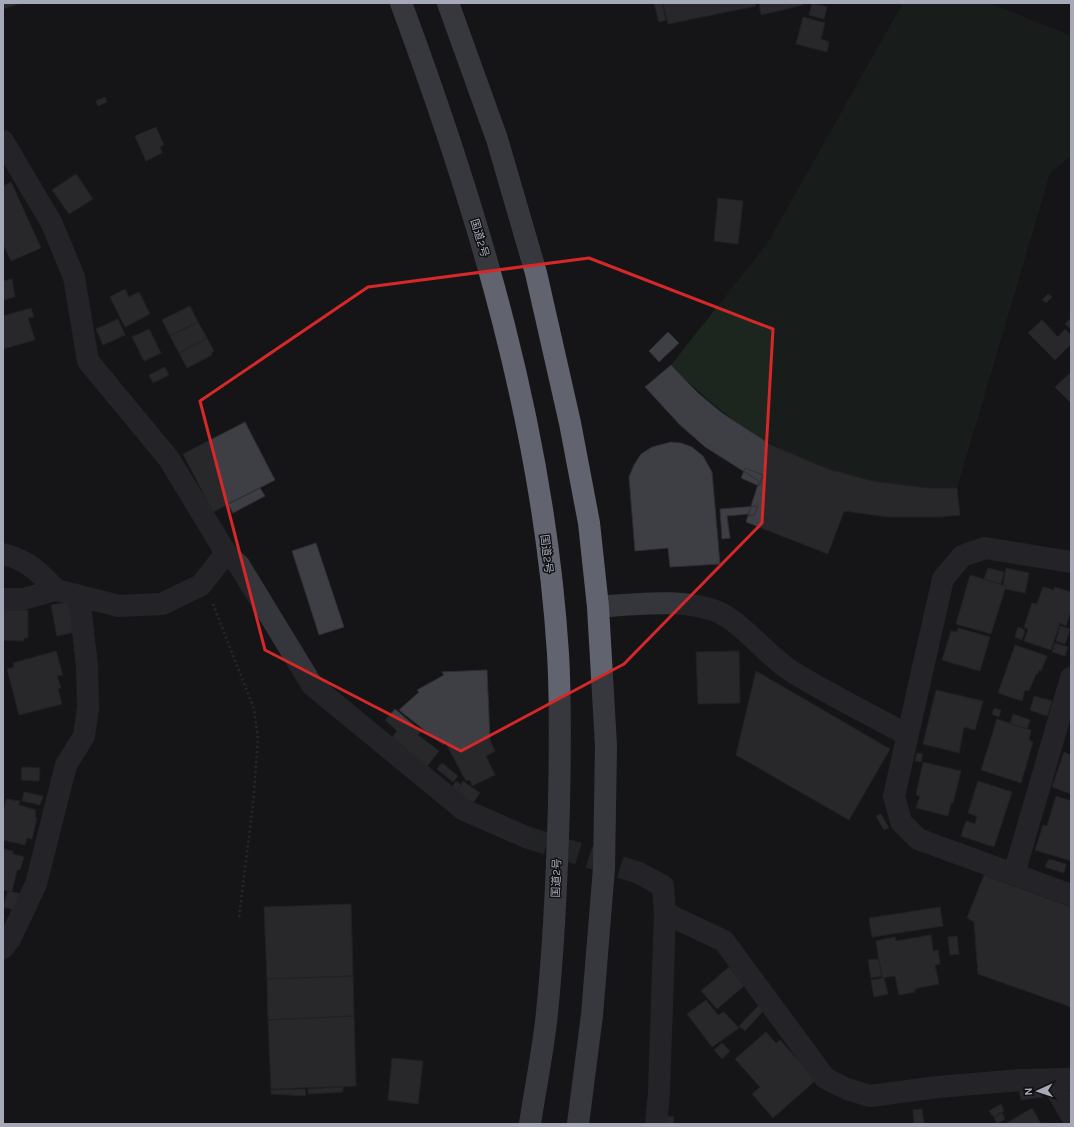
<svg xmlns="http://www.w3.org/2000/svg" width="1074" height="1127" viewBox="0 0 1074 1127" font-family="Karla,'Noto Sans JP',sans-serif">
	<style>
		.green { fill: #1c251e }
		.building { fill: #3e3f44; stroke: #2f2f33 }
		.lines { fill: none; stroke-linecap: round; stroke-linejoin: round }
		.minor-tunnel { stroke: #323337; stroke-width: 22; stroke-dasharray: 22 11; stroke-linecap: butt }
		.path { stroke: #3b3d43; stroke-width: 2.5; stroke-dasharray: 2 3; stroke-linecap: butt }
		.minor { stroke: #35363c; stroke-width: 22 }
		.highway { stroke: #61636e; stroke-width: 22 }
		.marked { fill: none; stroke: #d62828; stroke-width: 3; stroke-linejoin: round }
		.labels { text-anchor: middle; stroke-width: 3; stroke-linejoin: round; paint-order: stroke }
		.street-label { font-size: 11px; fill: #a5a9b8; stroke: #101012 }
	</style>
	<rect width="100%" height="100%" fill="#151517"/>
	<path class="green" d="M903,3H989L1071,36V156L1050,173L957,488C838,488 754,450 671,365L767,244Z"/>
	<path class="building" d="M3,3H21L3,9Z
		M654,3H662L666,20L659,22Z
		M663,3H755L756,6L668,24Z
		M759,3H803V5L761,15Z
		M812,3L827,7L824,19L809,15Z
		M803,17L825,23L821,39L829,42L827,52L796,44Z
		M105,97L107,102L98,106L96,101Z
		M156,127L164,145L160,147L162,153L146,161L135,136Z
		M76,174L93,199L69,214L52,190Z
		M11,182L41,248L11,261L3,244V186Z
		M718,198L743,201L738,244L714,241Z
		M12,279L15,297L3,300V281Z
		M125,289L129,297L139,292L150,314L125,327L110,297Z
		M1048,294L1052,297L1046,303L1042,300Z
		M190,306L198,322L170,336L162,320Z
		M31,308L34,317L28,318L35,340L3,349V316Z
		M1071,318V329L1065,324Z
		M118,319L125,335L103,345L96,329Z
		M1042,320L1058,337L1065,329L1071,335V344L1055,360L1028,333Z
		M198,322L207,338L179,353L170,336Z
		M149,329L161,353L144,361L132,337Z
		M668,332L679,343L659,362L649,351Z
		M207,338L214,351L211,353L212,355L187,368L179,353Z
		M671,365L698,393L722,413L773,446L828,469L872,481L927,488H957L960,515L940,517H889L844,511L828,554L746,522L759,481L705,447L679,424L645,387Z
		M165,367L169,375L153,383L149,375Z
		M1071,372V403L1055,387Z
		M245,422L275,480L213,512L183,454Z
		M671,442L681,443L692,447L703,456L712,472L720,564L670,567L668,548L635,551L629,477L634,465L641,454L652,447Z
		M745,468L763,475L759,486L741,478Z
		M260,488L265,496L233,513L228,504Z
		M758,506L754,515L749,516V514L727,516L730,538L722,539L720,509Z
		M316,543L344,627L319,635L292,551Z
		M988,568L1004,572L1001,584L984,579Z
		M1006,568L1029,573L1025,593L1005,589L1006,586L1003,585Z
		M970,575L1006,586L991,634L956,624Z
		M1043,587L1054,590L1055,587L1071,592V610L1066,626L1060,623L1051,650L1024,641L1028,629L1024,627L1032,603L1037,604Z
		M68,602L75,632L57,636L51,605Z
		M3,610H28V638H24V641L3,640Z
		M1060,626L1070,629L1065,644L1056,641Z
		M1018,627L1025,630L1022,640L1015,637Z
		M958,628L990,637L980,671L942,660L951,631L957,632Z
		M1055,643L1068,647L1065,656L1052,652Z
		M1015,645L1047,656L1041,671L1039,670L1038,674H1036L1029,691L1025,690L1022,701L998,693Z
		M56,651L63,675L57,676L61,688L58,689L62,704L19,715L7,669L14,667L13,663Z
		M739,651L740,703L698,704L696,652Z
		M487,670L490,740L495,751L486,756L495,775L472,786L470,780L466,781L445,742L443,745L399,710L419,692L417,690L444,675L442,672Z
		M756,671L890,749L849,820L736,755Z
		M936,690L983,701L975,730L964,727L959,753L923,744Z
		M1034,696L1052,701L1047,716L1030,710Z
		M994,708L1001,710L999,717L992,714Z
		M395,709L421,731L418,735L439,751L425,769L387,744L397,731L385,720Z
		M1013,714L1030,720L1027,729L1010,724Z
		M997,719L1031,730L1029,740L1033,742L1021,783L981,770Z
		M1064,752L1071,755V794L1052,787Z
		M917,753L923,754L921,762L915,761Z
		M923,762L961,771L953,803H951L948,816L916,808L920,796L916,795Z
		M442,763L458,776L453,782L437,769Z
		M22,767L40,768L39,781L21,780Z
		M456,781L461,785L454,797L448,794Z
		M463,781L480,793L470,807L454,797Z
		M978,781L1012,792L994,847L961,836L966,821L975,824L977,816L968,813Z
		M24,792L43,796L40,805L22,801Z
		M1056,796L1071,801V861L1035,850L1043,825L1047,826Z
		M6,799L20,801L19,805L36,810L35,817L37,818L32,839L27,838L25,845L3,840V813Z
		M881,814L889,828L884,830L876,816Z
		M3,849L13,851V854L24,857L20,870H17L12,892L3,890Z
		M1049,859L1066,864L1064,873L1045,867Z
		M984,875L1071,907V1007L978,974L974,922L967,918Z
		M8,891L22,894L18,911L3,907Z
		M351,904L353,976L267,979L264,907Z
		M940,907L943,926L872,937L869,918Z
		M931,935L933,951L938,950L940,964L935,965L939,984L918,988L915,989V992L899,995L895,976L882,978L876,941L895,937L896,941Z
		M957,936L959,954L950,955L948,937Z
		M879,959L882,976L871,978L868,960Z
		M729,967L744,986L717,1009L701,991Z
		M353,976L354,1016L268,1020L267,979Z
		M884,978L888,994L874,997L871,980Z
		M706,1000L718,1015L724,1012L739,1028L712,1047L687,1014Z
		M760,1004L765,1009L745,1031L739,1026Z
		M354,1016L356,1086L271,1089L268,1020Z
		M766,1032L776,1043L780,1040L816,1080L773,1118L752,1094L760,1087L735,1059Z
		M722,1043L730,1051L722,1059L714,1050Z
		M392,1058L423,1061L418,1104L388,1100Z
		M343,1087V1092L308,1094V1089Z
		M305,1089L306,1096L271,1094V1090Z
		M1037,1089L1043,1097L1021,1100L1019,1091Z
		M1001,1104L1004,1111L994,1117L989,1111Z
		M1032,1108L1041,1124H1005Z
		M922,1109L924,1123L914,1124L913,1110Z
		M1002,1113L1005,1119L997,1124L994,1118Z
		M665,1116L674,1117L673,1124H664Z"/>
	<g class="lines">
		<path class="minor-tunnel" d="M526,837L639,873"/>
		<path class="path" d="M213,604L254,709L258,739L253,804L239,918"/>
		<path class="minor" d="M3,141L51,222L74,277L88,361L169,459L226,553L239,565L312,685L464,810L526,837
			M3,554C29,561 38,571 56,590
			M1071,562L985,548L962,556L943,579L894,796L901,822L918,839L1071,895
			M3,599H23L56,590L119,606L162,604L201,585L226,553
			M598,607C635,604 697,596 729,618C752,634 770,658 794,673C831,695 870,715 908,735
			M639,873L663,886L665,913L724,941L825,1078L847,1089L870,1096L938,1087L1020,1080L1071,1079
			M1014,874L1071,678
			M3,948L10,939L36,884L66,765L84,736L88,708L87,666L79,596
			M1051,1080L1071,1115
			M656,1124L659,1092L665,913"/>
		<path class="highway" d="M401,3C479,213 544,430 558,654C561,704 560,754 559,804C557,876 554,949 546,1022C542,1056 535,1090 530,1124
			M448,3L497,139L536,273L570,423L589,523L598,607L606,746L604,868L592,1015L578,1124"/>
	</g>
	<path d="M0 0H1074V1127H0ZM589,258L773,329L762,523L624,664L461,751L265,650L200,401L368,287Z" fill="#151517" fill-opacity=".55" fill-rule="evenodd"/>
	<path class="marked" d="M589,258L773,329L762,523L624,664L461,751L265,650L200,401L368,287Z"/>
	<g class="labels">
		<g class="street-label">
			<text transform="translate(480 238) rotate(73)" y="4">国道2号</text>
			<text transform="translate(547 554) rotate(83)" y="4">国道2号</text>
			<text transform="translate(556 878) rotate(-88)" y="4">国道2号</text>
		</g>
	</g>
	<rect width="1074" height="1127" fill="none" stroke="#a5a9b8" stroke-width="8"/>
	<g transform="translate(1038 1091) rotate(267)" stroke="#101012" stroke-width="3" paint-order="stroke">
	<path d="M0-3L7 15L0 10L-7 15Z" fill="#a5a9b8"/>
	<text y="-6" font-size="11" font-weight="bold" text-anchor="middle" fill="#a5a9b8">N</text>
	</g>
</svg>
